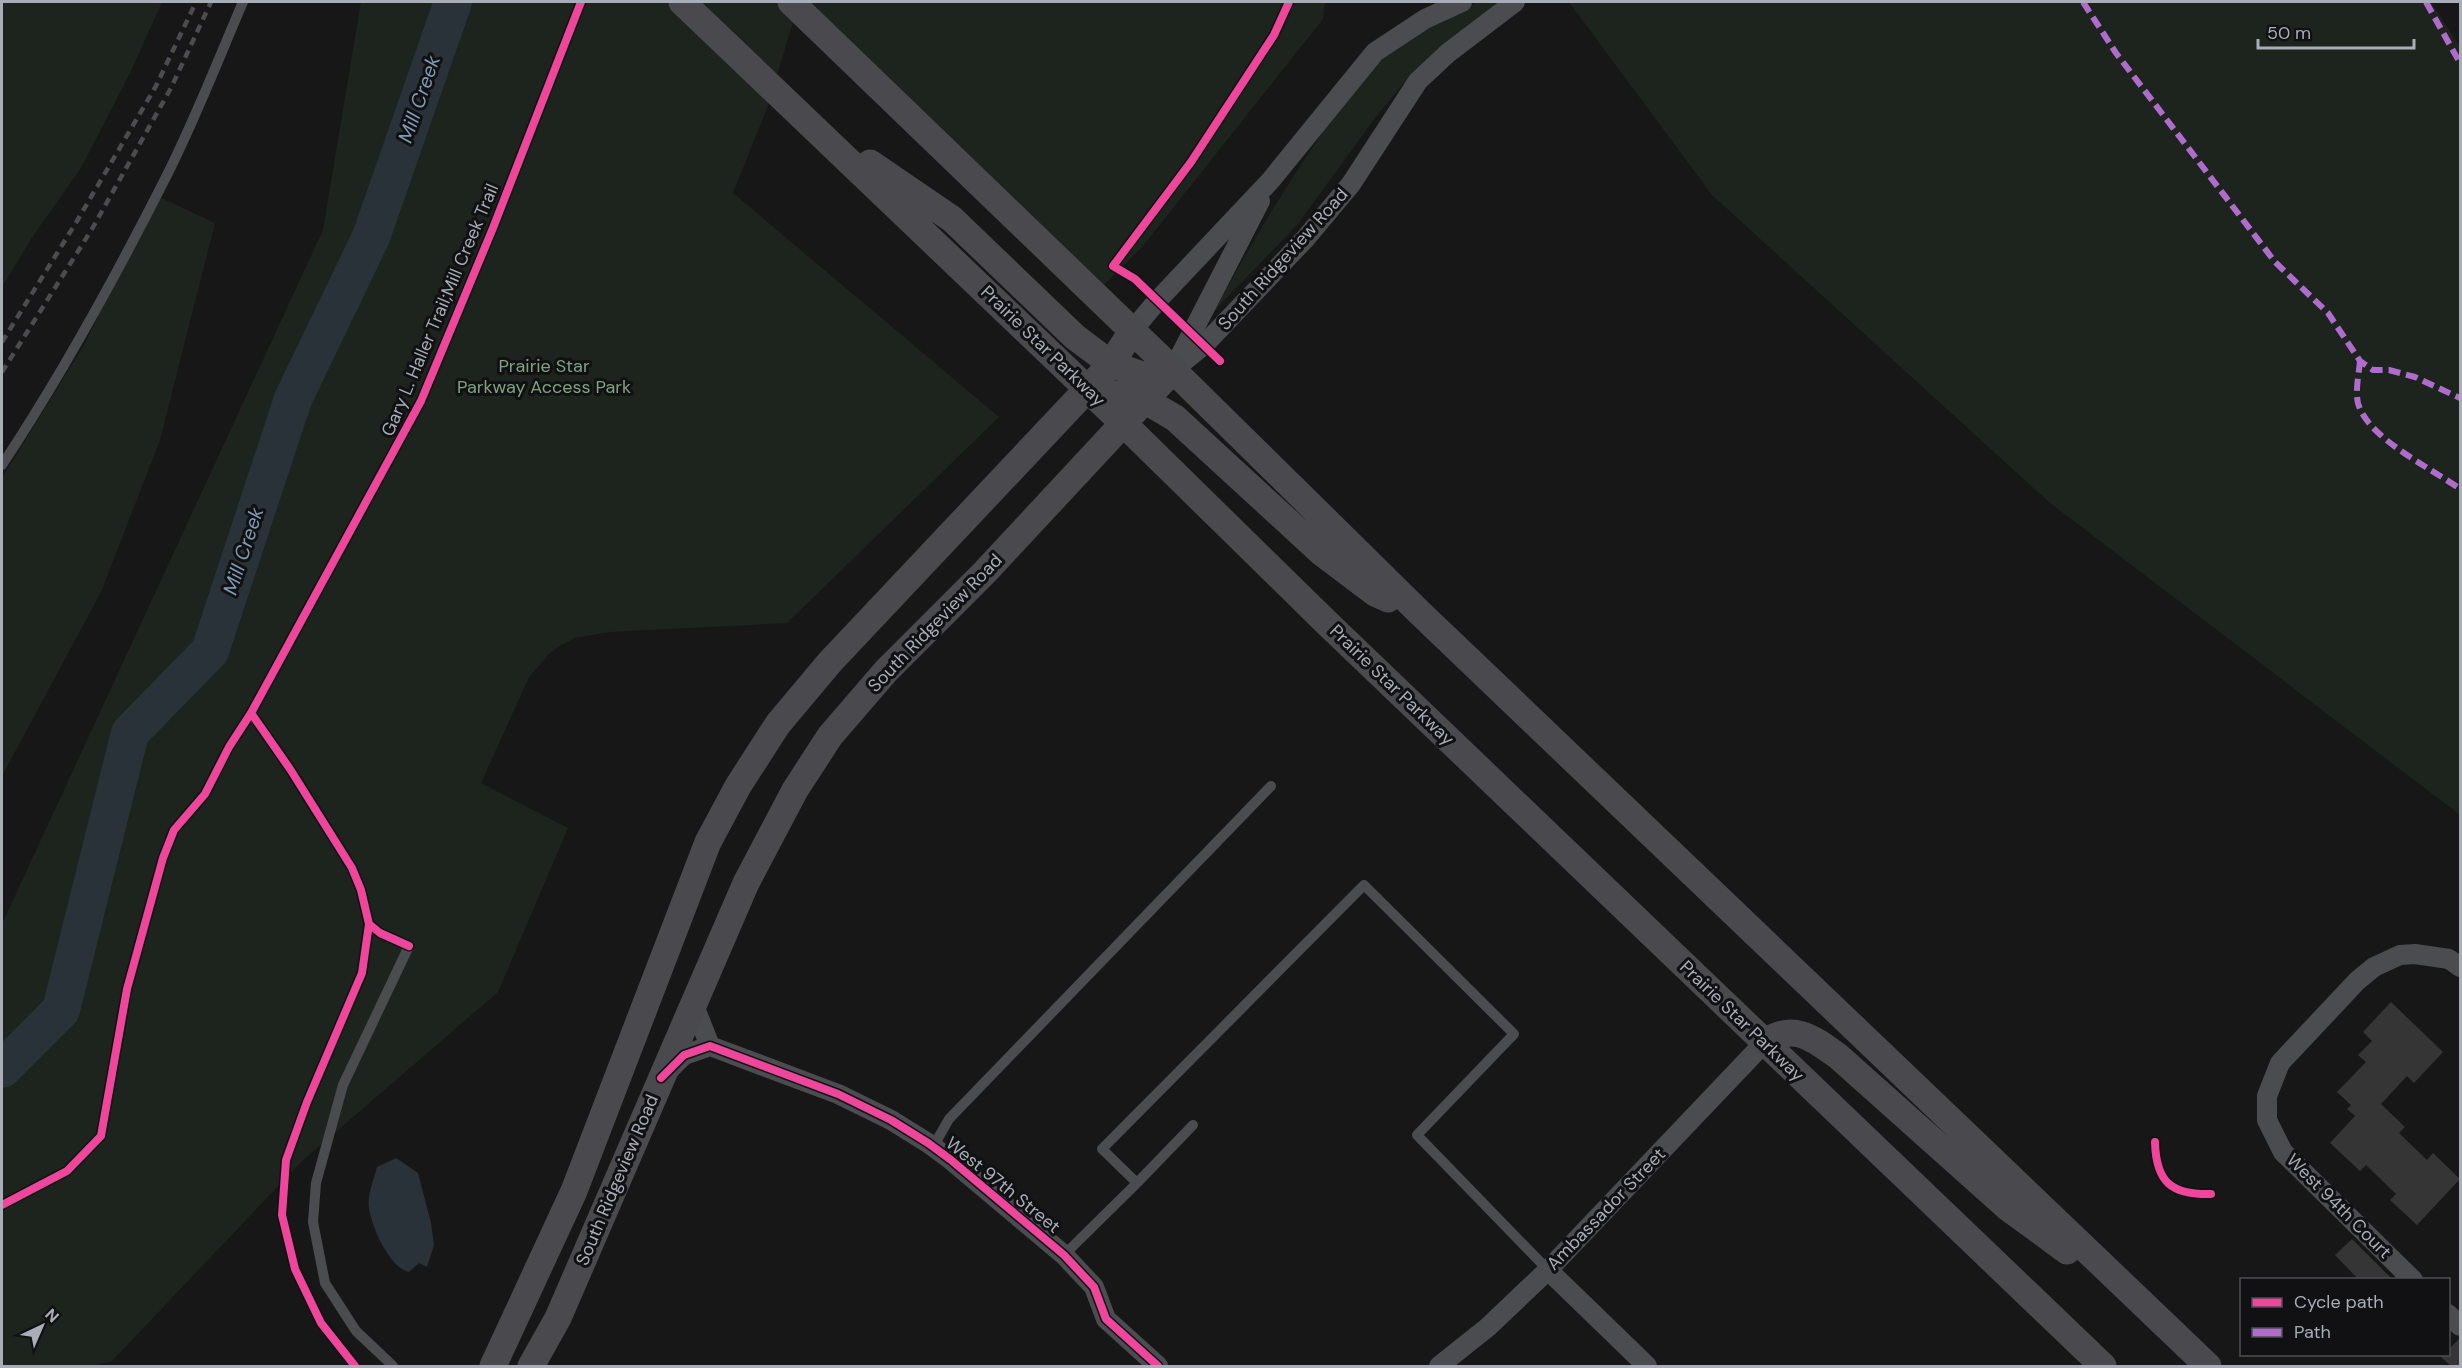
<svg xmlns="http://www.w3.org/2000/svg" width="2462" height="1368" viewBox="0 0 2462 1368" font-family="'DM Sans',sans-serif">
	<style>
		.green { fill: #1d241e }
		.water { fill: #2a3239 }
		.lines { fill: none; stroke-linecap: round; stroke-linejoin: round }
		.river { stroke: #2a3239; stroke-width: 38 }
		.building { fill: #353536 }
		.lane { stroke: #4b4c50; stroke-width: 10 }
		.street { stroke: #4b4c50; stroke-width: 20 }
		.secondary { stroke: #4a4a4e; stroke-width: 27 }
		.rail { stroke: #4b4c4f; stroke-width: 4.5; stroke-dasharray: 8 6; stroke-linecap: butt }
		.quiet { stroke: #b06ccc; stroke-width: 6; stroke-dasharray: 12 6; stroke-linecap: butt }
		.cycleway-casing { stroke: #111113; stroke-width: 11 }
		.cycleway { stroke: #ed469a; stroke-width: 8 }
		.labels { text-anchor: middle; stroke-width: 6; stroke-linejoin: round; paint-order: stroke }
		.street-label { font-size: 18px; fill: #a8adb8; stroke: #111113 }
		.park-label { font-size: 18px; fill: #7fa381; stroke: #111113 }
		.water-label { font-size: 20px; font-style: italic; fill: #7f9bb3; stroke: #111113 }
	</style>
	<rect width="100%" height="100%" fill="#171717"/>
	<path class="green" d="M2,2H162L131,71L81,168L33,236L2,287Z
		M361,2H1325L1323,19L1143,246L1094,295L793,22L767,108L733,193L999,417L787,623L610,632L575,638L561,645L549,654L529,677L481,783L568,828L498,992L302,1161L112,1361L91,1366H2V924L323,230Z
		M1478,2H1502L1403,84L1375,118L1297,225L1214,311C1245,255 1277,200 1313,147C1330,121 1351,87 1373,67C1404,39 1441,21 1478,2Z
		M1569,2H2431L2460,47V815L2050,503L1712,195Z
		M157,196L215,223L160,440L101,592L2,776V478L84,345Z"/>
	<path class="water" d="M396,1158L418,1173L431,1223L434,1245L427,1267L419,1263L409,1272C389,1267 372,1228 369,1208C367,1195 374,1179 377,1167Z"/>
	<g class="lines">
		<path class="river" d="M2,1069L61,1010L130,733L210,651L293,399L371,237L453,2"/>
	</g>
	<path class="building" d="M2391,1002L2443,1052L2414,1083L2407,1076L2381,1104L2405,1127L2399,1133L2427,1160L2433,1153L2460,1179L2417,1225L2390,1200L2396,1194L2366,1165L2360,1171L2330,1143L2355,1116L2347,1109L2351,1105L2337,1092L2366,1062L2358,1055L2372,1041L2363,1032Z
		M2352,1239L2393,1280H2359L2335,1255Z
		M2460,1338V1366H2451L2441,1357L2448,1354V1350Z"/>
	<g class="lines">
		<path class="lane" d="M2,465C63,373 116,276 166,177C195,120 218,60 243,2
			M933,1147L949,1119L1271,786
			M1137,1183L1193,1125
			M1064,1255L1137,1183L1102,1149L1364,885L1514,1034L1417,1135L1548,1270
			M393,1366L356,1331L325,1283L313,1222L316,1183L343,1085L409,946"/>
		<path class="street" d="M1132,331L1157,301L1271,180L1375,52L1425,19L1462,2
			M1177,362L1260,201
			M1173,370L1204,345L1305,239L1351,184L1418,81L1448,53L1515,2
			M693,1003L710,1046
			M667,1072L684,1055L710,1046L838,1094L891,1120L928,1143L951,1160L1064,1255L1094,1287L1106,1319L1158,1366
			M1548,1270L1647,1366
			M2413,1280L2283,1152L2267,1120V1096L2280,1063L2357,981L2374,967L2400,955L2415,954L2449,959L2460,967
			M2448,1314L2460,1326
			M1439,1366L1488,1327L1548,1270L1765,1042"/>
		<path class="secondary" d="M682,2L1124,424L1328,624L2103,1366
			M791,2L1173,370L1420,613L2208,1366
			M870,163L952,219L1075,337L1111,364L1142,375L1173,370
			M1087,388L1146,401L1175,418L1322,553L1375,593L1388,599
			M1765,1042C1794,1022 1814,1039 1839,1057L2007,1207L2067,1251
			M493,1366L574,1191L708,842L738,786L778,724L830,662L1111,364L1132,331
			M531,1366L558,1318L746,883L795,790L830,736L886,671L985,572L1173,370"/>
		<path class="rail" d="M2,342L77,221L156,86L196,2
			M2,372L92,229L171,88L211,2"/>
		<path class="quiet" d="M2083,2L2116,53L2275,262L2328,313L2360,361L2373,370H2389L2415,377L2460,398
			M2426,2L2460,63
			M2360,361C2359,374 2355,390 2358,403C2367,438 2431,468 2460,489"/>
		<g class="cycleway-casing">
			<path id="cycleway" d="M1220,361L1135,279L1113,266L1191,162L1274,35L1289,2
				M251,713L290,769L352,868L361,890L369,924L380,933L409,946
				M661,1078L684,1055L710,1046L838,1094L891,1120L928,1143L951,1160L1064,1255L1094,1287L1106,1319L1158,1366
				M2155,1142C2156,1183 2172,1195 2211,1194
				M2,1205L67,1171L101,1136L127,989L163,858L174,830L205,794L229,747L251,713L421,401L493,228L581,2
				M355,1366L321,1323L295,1269L282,1215L286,1160L307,1102L362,973L369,924"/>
		</g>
		<use href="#cycleway" class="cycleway"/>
	</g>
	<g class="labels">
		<g class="street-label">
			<text transform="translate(1283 259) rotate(-48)" y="6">South Ridgeview Road</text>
			<text transform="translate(440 310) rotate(-67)" y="6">Gary L. Haller Trail;Mill Creek Trail</text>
			<text transform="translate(1043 346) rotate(44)" y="6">Prairie Star Parkway</text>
			<text transform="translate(935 623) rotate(-46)" y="6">South Ridgeview Road</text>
			<text transform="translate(1392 685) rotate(44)" y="6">Prairie Star Parkway</text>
			<text transform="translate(1742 1021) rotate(44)" y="6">Prairie Star Parkway</text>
			<text transform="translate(617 1180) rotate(-67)" y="6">South Ridgeview Road</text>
			<text transform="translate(1003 1185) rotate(39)" y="6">West 97th Street</text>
			<text transform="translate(2339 1206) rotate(45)" y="6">West 94th Court</text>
			<text transform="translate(1606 1209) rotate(-46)" y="6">Ambassador Street</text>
		</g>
		<g class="park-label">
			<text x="544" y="372">Prairie Star<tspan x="544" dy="21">Parkway Access Park</tspan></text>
		</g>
		<g class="water-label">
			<text transform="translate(419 99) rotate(-71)" y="7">Mill Creek</text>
			<text transform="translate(243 551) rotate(-72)" y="7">Mill Creek</text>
		</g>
	</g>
	<rect width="2462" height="1368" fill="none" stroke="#a8adb8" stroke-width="6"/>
	<rect x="2240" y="1278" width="210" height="78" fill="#111113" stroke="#4d4f55" stroke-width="1.5"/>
	<rect x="2252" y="1298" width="30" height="9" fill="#ed469a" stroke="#4d4f55" stroke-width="1.5"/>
	<text x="2294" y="1308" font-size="18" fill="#a8adb8">Cycle path</text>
	<rect x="2252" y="1328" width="30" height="9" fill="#b06ccc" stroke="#4d4f55" stroke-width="1.5"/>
	<text x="2294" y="1338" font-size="18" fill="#a8adb8">Path</text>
	<g transform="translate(42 1326) rotate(44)" stroke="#111113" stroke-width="4.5" paint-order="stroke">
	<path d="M0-4.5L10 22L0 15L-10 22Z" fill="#a8adb8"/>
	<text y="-9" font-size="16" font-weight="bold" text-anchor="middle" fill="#a8adb8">N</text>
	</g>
	<path d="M2258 39v9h156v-9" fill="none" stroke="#a8adb8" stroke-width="3"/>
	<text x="2267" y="39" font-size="18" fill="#a8adb8" stroke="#111113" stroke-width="4.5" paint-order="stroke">50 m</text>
</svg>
